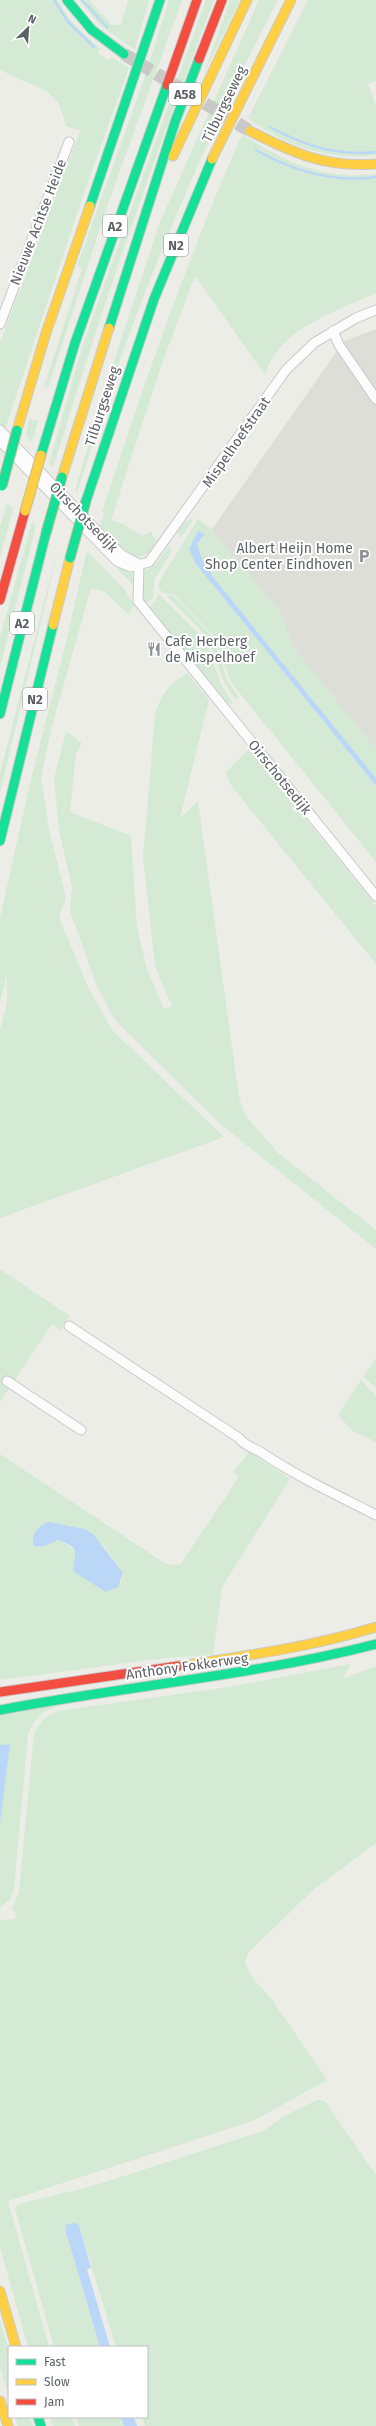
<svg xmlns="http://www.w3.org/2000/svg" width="376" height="2426" font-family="'Fira Sans',sans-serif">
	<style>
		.industrial { fill: #deded9 }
		.green { fill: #d4ead5; fill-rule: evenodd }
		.water { fill: #bbd7f8 }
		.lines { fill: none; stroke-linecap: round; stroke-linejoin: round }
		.stream { stroke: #bbd7f8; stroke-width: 2.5 }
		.secondary-tunnel { stroke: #c9cac8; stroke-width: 13; stroke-dasharray: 13 6; stroke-linecap: butt }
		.street-casing { stroke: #c9cac8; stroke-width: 11 }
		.fast-casing { stroke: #cacac9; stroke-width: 11 }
		.slow-casing { stroke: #cacac9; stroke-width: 11 }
		.jam-casing { stroke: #cacac9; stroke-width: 11 }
		.street { stroke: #fcfcfc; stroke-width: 9 }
		.fast { stroke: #16e098; stroke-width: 9 }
		.slow { stroke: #ffcf43; stroke-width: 9 }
		.jam { stroke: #f24e42; stroke-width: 9 }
		.fast-bridge-casing { stroke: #c5bc94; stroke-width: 11; stroke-linecap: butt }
		.slow-bridge-casing { stroke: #c5bc94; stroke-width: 11; stroke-linecap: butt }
		.fast-bridge { stroke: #16e098; stroke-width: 9 }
		.slow-bridge { stroke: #ffcf43; stroke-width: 9 }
		.labels { text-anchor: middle; stroke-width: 4; stroke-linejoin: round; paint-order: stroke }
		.shield { fill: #fff; stroke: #8e9094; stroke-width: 1 }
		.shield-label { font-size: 13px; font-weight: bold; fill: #5d6066 }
		.street-label { font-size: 14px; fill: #5d6066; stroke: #fff }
		.poi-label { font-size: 14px; fill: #5d6066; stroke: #fff; text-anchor: end }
	</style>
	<rect width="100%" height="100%" fill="#edede8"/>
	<polygon class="industrial" points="376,329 376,755 203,542 344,341"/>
	<g class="green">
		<polygon points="0,0 57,0 71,21 100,49 98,53 108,60 111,57 129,68 85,190 5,429 0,426 0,343 80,131 66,126 59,104 46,91 0,70"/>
		<polygon points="79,0 89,0 112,25 121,25 128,0 149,0 135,50 100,25"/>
		<polygon points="169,0 182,0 109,201 48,388 44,387 82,268 77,266 141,88"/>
		<path d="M206,0H214C155,154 101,310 53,468L49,463L82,347Z"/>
		<polygon points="230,0 240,0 203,76"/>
		<path d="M259,0H278C217,116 164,237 120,360C105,404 91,449 77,493L75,490L115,358L160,222Z"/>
		<path d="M308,0H376V81L368,84L376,106V155C330,161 285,146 248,118Z"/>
		<path d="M242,135C287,162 321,180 376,174V293C337,311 278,329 265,375L195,276L160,369L111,520L123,524L142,536L152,531V535L160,542C137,569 125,554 104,534L106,531L102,527L99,529L104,513L102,512C144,384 187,258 242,135Z"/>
		<polygon points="29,419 38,421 33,439 29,442 26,434"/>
		<polygon points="0,447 120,567 132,573 134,586"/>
		<polygon points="7,503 13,509 0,557 0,527"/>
		<polygon points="191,519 193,520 180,539 178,531 186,521"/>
		<polygon points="198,519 209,527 281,612 293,647 376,749 376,778 214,578 203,561 197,544 204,534 198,531 190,548 196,564 376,786 376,862 238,691 231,682 213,635 173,594 165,594 158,588 160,580"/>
		<polygon points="32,522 36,526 0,668 0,637"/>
		<polygon points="168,547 172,551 154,580 153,597 146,604 141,598 142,573 156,564"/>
		<polygon points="58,548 55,563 0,793 0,773"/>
		<polygon points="88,552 124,589 134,605 128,614 105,592 91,588 52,726 41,777 49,829 66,897 59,917 88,987 112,1030 224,1137 0,1218 0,1030 7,1003 7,975 0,1003 0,918 32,775 67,638 86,554"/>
		<polygon points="158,593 205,640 221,684 233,703 228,705 149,607 156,601"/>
		<polygon points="172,595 212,636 228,681 239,698 236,700 224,682 208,638 167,596"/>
		<path d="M187,673L209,700L180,818L198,801L239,1097L245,1115L277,1152L376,1230V1249L220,1124L114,1019L96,984L70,911L72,887L59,831L54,779L66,731L82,743L76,754L70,812L131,836L137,928L147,969L164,1009L172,1006L155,966L143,857L155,715C162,693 167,686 187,673Z"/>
		<polygon points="249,749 376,906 376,964 232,787 225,773"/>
		<polygon points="0,1269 70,1316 60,1330 52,1324 0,1402"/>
		<polygon points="376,1358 376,1388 363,1377"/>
		<polygon points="361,1380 376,1396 376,1442 353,1431 338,1415"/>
		<path d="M249,1452L290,1479L222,1587L213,1655L165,1658L0,1680V1454L166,1564L180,1565L239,1477L233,1472ZM85,1529C101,1540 112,1557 123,1573L121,1582L73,1567C81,1553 71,1545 58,1540L42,1547L34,1546L32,1543Z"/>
		<polygon points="351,1664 342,1679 376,1666 376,1843 314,1889 248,1953 245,1963 252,1977 273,2001 327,2080 255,2120 8,2201 49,2347 28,2347 0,2247 0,1920 15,1919 16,1914 12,1908 19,1892 34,1732 44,1718 58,1711 228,1687"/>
		<path d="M56,1704V1707C42,1711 34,1720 28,1734L14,1888L11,1898L0,1908V1716Z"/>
		<polygon points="317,2100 323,2100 326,2103 376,2175 376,2426 145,2426 142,2417 147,2417 147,2347 116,2347 79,2225 65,2229 100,2347 54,2347 15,2208 19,2204 96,2185 263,2131 284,2116"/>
		<polygon points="0,2321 9,2351 9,2397 0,2368"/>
		<polygon points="15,2417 30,2417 33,2426 18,2426"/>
		<polygon points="50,2417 72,2417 75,2426 53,2426"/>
		<polygon points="76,2417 121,2417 124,2426 79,2426"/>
	</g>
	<g class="water">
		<polygon points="198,531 205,534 197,544 203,561 214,578 376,778 376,786 196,564 189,549"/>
		<path d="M49,1522L85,1529L93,1534L123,1573L118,1587L106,1592L77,1574L73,1570C75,1552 81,1548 58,1540L42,1547L34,1546C29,1536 39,1524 49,1522Z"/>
		<polygon points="10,1744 0,1823 0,1745"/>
		<polygon points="75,2223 79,2225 91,2268 87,2269 110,2347 100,2347 65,2229 67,2224"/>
		<polygon points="121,2417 134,2417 137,2426 124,2426"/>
	</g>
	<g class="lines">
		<g class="stream">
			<polyline points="54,0 69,23 94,47"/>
			<polyline points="82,0 107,27"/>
			<path d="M270,127C305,146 337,156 376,152"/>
			<path d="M256,150C293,171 333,183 376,177"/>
		</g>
		<polyline class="secondary-tunnel" points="124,54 250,131"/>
		<defs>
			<g id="street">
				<polyline points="0,324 69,142"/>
				<polyline points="333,331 339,345 376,399"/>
				<polyline points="0,430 105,539 122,555 139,564"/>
				<polyline points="0,441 117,561 131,567 149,562 286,370 314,343 356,318 376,310"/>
				<polyline points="139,564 138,601 376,896"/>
				<path d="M69,1326L239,1438C246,1447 253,1447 262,1453C298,1477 337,1495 376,1515"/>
				<polyline points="7,1381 81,1430"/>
			</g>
			<g id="fast">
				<polyline points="67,0 92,30 124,54"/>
				<polyline points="90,206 160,0"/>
				<polyline points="109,328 175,122 199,59"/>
				<polyline points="41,455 75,343 167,85"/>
				<polyline points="86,501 154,299 212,159"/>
				<polyline points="0,714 46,533"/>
				<polyline points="0,841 53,625"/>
				<path d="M0,1710C125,1686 252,1676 376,1644"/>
				<polyline points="38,2417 41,2426"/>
			</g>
			<g id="slow">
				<path d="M250,131C293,153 326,168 376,164"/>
				<polyline points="173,156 247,0"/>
				<polyline points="212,159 291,0"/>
				<polyline points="17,430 46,333 90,206"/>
				<polyline points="62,477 109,328"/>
				<polyline points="53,625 70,558"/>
				<path d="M178,1666C245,1656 311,1647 376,1627"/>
				<polyline points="0,2291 16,2347"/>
				<polyline points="0,2401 8,2426"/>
			</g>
			<g id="jam">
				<polyline points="199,59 222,0"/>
				<polyline points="167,85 197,0"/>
				<polyline points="0,600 25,511"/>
				<polyline points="0,1692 178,1666"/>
			</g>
		</defs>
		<use href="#street" class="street-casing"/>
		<use href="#fast" class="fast-casing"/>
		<use href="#slow" class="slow-casing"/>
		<use href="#jam" class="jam-casing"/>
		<use href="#street" class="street"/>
		<use href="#fast" class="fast"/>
		<use href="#slow" class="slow"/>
		<use href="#jam" class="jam"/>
		<defs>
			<g id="fast-bridge">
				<polyline points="2,486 17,430"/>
				<polyline points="46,533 62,477"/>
				<polyline points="70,558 86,501"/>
			</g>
			<polyline id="slow-bridge" points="25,511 41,455"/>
		</defs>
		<use href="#fast-bridge" class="fast-bridge-casing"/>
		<use href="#slow-bridge" class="slow-bridge-casing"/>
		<use href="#fast-bridge" class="fast-bridge"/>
		<use href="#slow-bridge" class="slow-bridge"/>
	</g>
	<defs>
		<symbol id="parking-bare" viewBox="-9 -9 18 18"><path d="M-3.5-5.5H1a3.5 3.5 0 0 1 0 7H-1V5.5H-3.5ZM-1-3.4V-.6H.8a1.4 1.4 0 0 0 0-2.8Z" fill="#8f9194" stroke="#fff" stroke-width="2.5" paint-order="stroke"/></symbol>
		<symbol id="restaurant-bare" viewBox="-9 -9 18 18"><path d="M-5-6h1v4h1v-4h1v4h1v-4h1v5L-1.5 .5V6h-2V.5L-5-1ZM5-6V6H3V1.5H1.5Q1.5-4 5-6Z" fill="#8f9194" stroke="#fff" stroke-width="2.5" paint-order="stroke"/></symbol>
	</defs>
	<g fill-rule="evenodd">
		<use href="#parking-bare" x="354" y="546" width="20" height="20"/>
		<use href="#restaurant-bare" x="144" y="639" width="20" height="20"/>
	</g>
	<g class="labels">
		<g class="shield">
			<rect x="169" y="83" width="32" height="22" rx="3"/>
			<rect x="103" y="215" width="24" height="22" rx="3"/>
			<rect x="164" y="234" width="24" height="22" rx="3"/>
			<rect x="10" y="612" width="24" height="22" rx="3"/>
			<rect x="23" y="688" width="24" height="22" rx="3"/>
		</g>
		<g class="shield-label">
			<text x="185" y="99">A58</text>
			<text x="115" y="231">A2</text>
			<text x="176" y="250">N2</text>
			<text x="22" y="628">A2</text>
			<text x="35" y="704">N2</text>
		</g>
		<g class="street-label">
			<text transform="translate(224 104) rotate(-64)" y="5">Tilburgseweg</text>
			<text transform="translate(38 222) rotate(-69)" y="5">Nieuwe Achtse Heide</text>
			<text transform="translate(102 406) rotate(-72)" y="5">Tilburgseweg</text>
			<text transform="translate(236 442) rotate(-55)" y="5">Mispelhoefstraat</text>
			<text transform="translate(84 517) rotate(46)" y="5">Oirschotsedijk</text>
			<text transform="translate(280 777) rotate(51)" y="5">Oirschotsedijk</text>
			<text transform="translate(187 1666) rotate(-8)" y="5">Anthony Fokkerweg</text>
		</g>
		<g class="poi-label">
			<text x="353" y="553">Albert Heijn Home<tspan x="353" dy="16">Shop Center Eindhoven</tspan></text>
			<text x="165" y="646" text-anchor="start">Cafe Herberg<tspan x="165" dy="16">de Mispelhoef</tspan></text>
		</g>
	</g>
	<rect x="8" y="2346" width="140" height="72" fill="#ffffff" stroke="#bebfc2"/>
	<rect x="16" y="2359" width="20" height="6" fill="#16e098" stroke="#bebfc2"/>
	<text x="44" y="2366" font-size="12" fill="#5d6066">Fast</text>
	<rect x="16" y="2379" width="20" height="6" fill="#ffcf43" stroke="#bebfc2"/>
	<text x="44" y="2386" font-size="12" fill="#5d6066">Slow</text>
	<rect x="16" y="2399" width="20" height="6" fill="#f24e42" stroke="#bebfc2"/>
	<text x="44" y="2406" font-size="12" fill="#5d6066">Jam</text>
	<g transform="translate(28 28) rotate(25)" stroke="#ffffff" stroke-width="3" paint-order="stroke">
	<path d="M0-3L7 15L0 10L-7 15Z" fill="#5d6066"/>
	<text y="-6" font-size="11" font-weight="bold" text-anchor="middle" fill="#5d6066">N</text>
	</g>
</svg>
